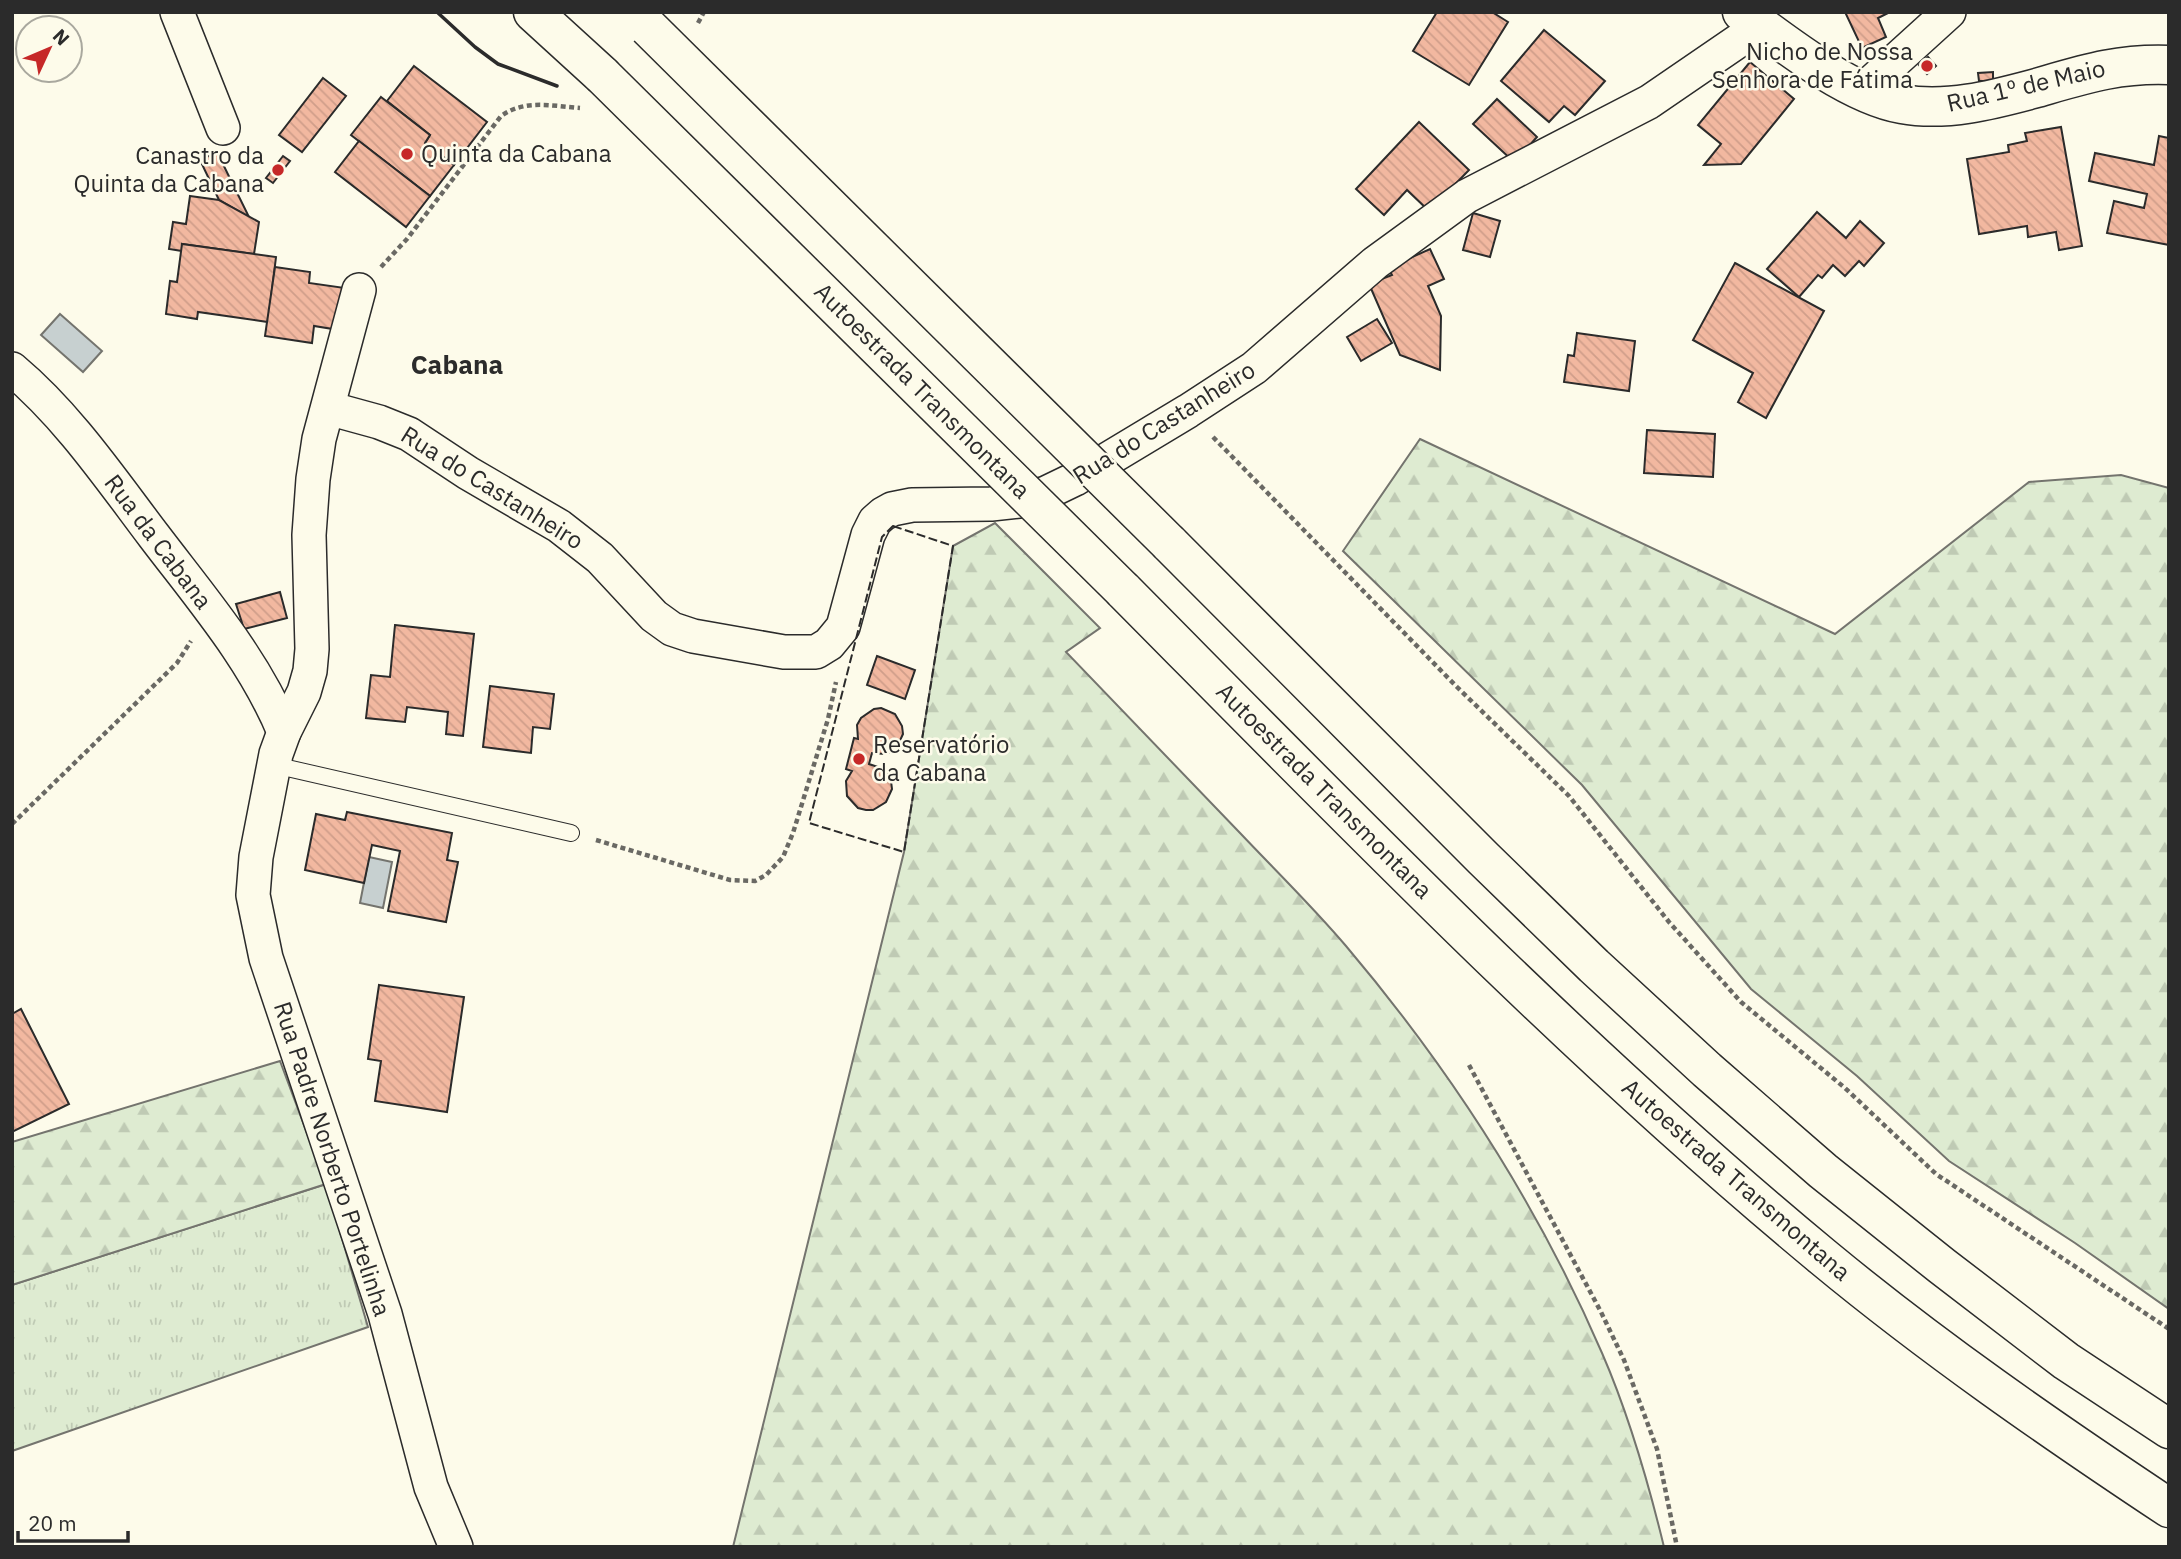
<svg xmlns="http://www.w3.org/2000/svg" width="2181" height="1559" font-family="'IBM Plex Sans',sans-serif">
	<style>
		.grass { fill: url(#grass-tufts); stroke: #74746e; stroke-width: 2 }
		.forest { fill: url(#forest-firs); stroke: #74746e; stroke-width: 2 }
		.water { fill: #c7d0d0; stroke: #74746e; stroke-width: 2 }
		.building { fill: url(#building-back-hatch); stroke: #2b2b2b; stroke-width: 2 }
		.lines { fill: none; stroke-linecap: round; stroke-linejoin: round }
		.lane-casing { stroke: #2b2b2b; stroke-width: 18 }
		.street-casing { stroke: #2b2b2b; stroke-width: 36 }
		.secondary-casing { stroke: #2b2b2b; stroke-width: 41 }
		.highway-casing { stroke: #2b2b2b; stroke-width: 41 }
		.path { stroke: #6a6964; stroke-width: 4.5; stroke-dasharray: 5 3.5; stroke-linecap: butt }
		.lane { stroke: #fdfbea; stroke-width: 16 }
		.street { stroke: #fdfbea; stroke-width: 33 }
		.secondary { stroke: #fdfbea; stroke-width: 38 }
		.highway { stroke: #fdfbea; stroke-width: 38 }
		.highway-bridge-casing { stroke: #2b2b2b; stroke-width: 41; stroke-linecap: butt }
		.highway-bridge { stroke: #fdfbea; stroke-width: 38 }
		.fence { stroke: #2b2b2b; stroke-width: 2; stroke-dasharray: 9 3.5; stroke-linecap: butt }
		.wall { stroke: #2b2b2b; stroke-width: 3.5 }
		.poi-dot { fill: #c62828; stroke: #fdfbea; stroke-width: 2.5 }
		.labels { text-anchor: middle; stroke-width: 5; stroke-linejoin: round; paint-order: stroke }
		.poi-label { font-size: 24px; fill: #2b2b2b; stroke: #fdfbea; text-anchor: end }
		.street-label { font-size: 24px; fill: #2b2b2b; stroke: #fdfbea }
		.neighbourhood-label { font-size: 26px; font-weight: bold; fill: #2b2b2b; stroke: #fdfbea }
	</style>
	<defs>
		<pattern id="grass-tufts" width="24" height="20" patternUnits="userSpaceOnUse" patternTransform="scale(1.75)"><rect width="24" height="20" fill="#deebd1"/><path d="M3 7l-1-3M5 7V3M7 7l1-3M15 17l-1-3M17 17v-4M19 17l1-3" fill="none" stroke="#bfcab4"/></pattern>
		<pattern id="forest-firs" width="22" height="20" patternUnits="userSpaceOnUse" patternTransform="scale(1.75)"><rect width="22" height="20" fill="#deebd1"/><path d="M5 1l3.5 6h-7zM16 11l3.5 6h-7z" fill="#bfcab4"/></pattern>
		<pattern id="building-back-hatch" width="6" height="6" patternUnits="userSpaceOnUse" patternTransform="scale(1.75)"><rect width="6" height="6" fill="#f2b8a0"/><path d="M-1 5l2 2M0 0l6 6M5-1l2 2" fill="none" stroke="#d09e8a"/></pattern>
	</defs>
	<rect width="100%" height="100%" fill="#fdfbea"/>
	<polygon class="grass" points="326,1184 368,1327 12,1451 12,1285"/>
	<g class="forest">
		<polygon points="1420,439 1835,634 2029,482 2121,475 2169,488 2169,1309 2075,1243 1949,1161 1857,1076 1751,989 1582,785 1343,551"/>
		<path d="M995,523L1100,628L1066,652C1124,712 1182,773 1241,834C1276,871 1313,907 1346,946C1450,1069 1538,1205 1602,1353C1629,1415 1648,1481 1664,1547H733L904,852L953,546Z"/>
		<polygon points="280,1061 326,1184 12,1285 12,1142"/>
	</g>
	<g class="water">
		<polygon points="60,314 102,351 83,372 41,335"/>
		<polygon points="369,857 392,862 383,908 360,903"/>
	</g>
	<g class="building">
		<polygon points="1437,12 1492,12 1508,22 1469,85 1413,51"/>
		<polygon points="1845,12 1890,12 1878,18 1886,37 1862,48"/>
		<polygon points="1544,30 1605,81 1575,115 1564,106 1549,122 1501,81"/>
		<polygon points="1928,57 1936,66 1927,74 1919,65"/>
		<polygon points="1750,62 1794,99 1741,164 1704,165 1721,144 1698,125"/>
		<polygon points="414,66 487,122 454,165 425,143 430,135 387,101"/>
		<polygon points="1993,72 1993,81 1979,81 1978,73"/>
		<polygon points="323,78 346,96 302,152 279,135"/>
		<polygon points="381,97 430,135 425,143 454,165 430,196 351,135"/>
		<polygon points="1497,99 1537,137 1514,162 1473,124"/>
		<polygon points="1419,122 1469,170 1429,211 1407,190 1384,215 1356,189"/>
		<polygon points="2061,127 2082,246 2059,250 2056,232 2028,237 2027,226 1979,234 1967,159 2009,152 2008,145 2027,141 2025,133"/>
		<polygon points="2159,136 2169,138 2169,245 2107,233 2114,201 2144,208 2147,194 2089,181 2095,153 2154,165"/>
		<polygon points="359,141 430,196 406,227 335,172"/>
		<polygon points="217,152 249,217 219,200 200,160"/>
		<polygon points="283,156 290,161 273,183 266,178"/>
		<polygon points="190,196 219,200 259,222 254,254 182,244 182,251 169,249 173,222 186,224"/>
		<polygon points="1817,212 1846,238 1860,221 1884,243 1864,266 1859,261 1845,276 1833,265 1822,278 1818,275 1799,297 1767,269"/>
		<polygon points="1473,213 1500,221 1490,257 1463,250"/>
		<polygon points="182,244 276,257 268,322 198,312 197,319 166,314 170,281 177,282"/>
		<polygon points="1430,249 1444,279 1428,286 1441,316 1440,370 1400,355 1369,284 1392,275 1388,268"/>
		<polygon points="1735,263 1824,311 1766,418 1738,402 1753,373 1693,340"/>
		<polygon points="275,267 310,272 309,283 345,288 339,330 314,326 312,343 265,336"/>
		<polygon points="1377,319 1392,343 1361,361 1347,337"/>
		<polygon points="1577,333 1635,341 1629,391 1564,382 1568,355 1574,356"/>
		<polygon points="1647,430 1715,434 1713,477 1644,473"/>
		<polygon points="280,592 287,618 244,629 236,604"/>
		<polygon points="395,625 474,634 463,736 446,734 448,712 407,707 405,722 366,718 371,675 390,677"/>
		<polygon points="877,656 915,670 905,699 867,685"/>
		<polygon points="490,686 554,694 550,729 533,727 531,753 483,747"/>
		<polygon points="881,708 895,714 902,726 903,734 897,747 891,752 885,754 872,753 869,764 884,769 891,781 892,789 886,802 873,810 866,810 858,808 847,796 846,781 852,771 846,769 854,738 858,739 857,725 861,718 874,709"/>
		<polygon points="347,812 452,833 447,860 458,862 446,922 388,911 400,851 372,845 364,883 305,870 316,814 345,820"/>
		<polygon points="379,985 464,997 447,1112 375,1101 381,1061 368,1059"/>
		<polygon points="21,1009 69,1104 12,1132 12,1014"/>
	</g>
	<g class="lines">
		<defs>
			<polyline id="lane" points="274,765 571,833"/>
			<g id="street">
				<polyline points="177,12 223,128"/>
				<polyline points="1862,91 1949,12"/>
				<polyline points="359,290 319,439 313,479 309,535 312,649 310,671 304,692 284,732 276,754 256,857 253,895 266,958 385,1314 431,1487 456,1547"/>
				<path d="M12,369C68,416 110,478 154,536C201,598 254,659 284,732"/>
				<polyline points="328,408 379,422 409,434 468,473 559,526 600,558 654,616 672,629 693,636 784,652 816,652 829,644 843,627 868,535 875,521 883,514 892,509 912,505 991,504 1019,501 1046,493 1075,479 1188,411 1254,368 1375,263 1467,196 1649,102 1760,26"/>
			</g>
			<path id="secondary" d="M1742,12C1785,44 1850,95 1902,104C1946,112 1992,100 2033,89C2082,75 2117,63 2169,65"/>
			<g id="highway">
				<polyline points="533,12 602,75"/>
				<polyline points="1169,543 1483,858 1594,966 1707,1070 1823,1171 1942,1266 2066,1361 2169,1429"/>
				<path d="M1123,590C1350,819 1574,1051 1823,1257C1933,1348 2050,1429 2169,1508"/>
			</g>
		</defs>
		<use href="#lane" class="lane-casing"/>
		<use href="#street" class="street-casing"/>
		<use href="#secondary" class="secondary-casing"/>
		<use href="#highway" class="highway-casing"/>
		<g class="path">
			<polyline points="698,23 704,12"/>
			<path d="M381,267L407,239L501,116C525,99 552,106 580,108"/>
			<polyline points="1213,437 1457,687 1569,796 1669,922 1741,1002 1845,1088 1936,1174 2169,1329"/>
			<polyline points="12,824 177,663 191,641"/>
			<polyline points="596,840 730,880 755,881 766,875 783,857 793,833 828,719 836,682"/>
			<polyline points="1469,1065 1601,1312 1624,1360 1657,1449 1677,1547"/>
		</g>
		<use href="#lane" class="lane"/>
		<use href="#street" class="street"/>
		<use href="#secondary" class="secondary"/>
		<use href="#highway" class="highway"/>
		<defs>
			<g id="highway-bridge">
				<polyline points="648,27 1169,543"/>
				<polyline points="602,75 1123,590"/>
			</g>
		</defs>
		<use href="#highway-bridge" class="highway-bridge-casing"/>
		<use href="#highway-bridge" class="highway-bridge"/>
		<polygon class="fence" points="893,526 953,546 904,852 809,823 882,537"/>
		<polyline class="wall" points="437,12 475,47 498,64 557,86"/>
	</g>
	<g class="poi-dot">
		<circle cx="1927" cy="66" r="7"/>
		<circle cx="407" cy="154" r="7"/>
		<circle cx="278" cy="170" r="7"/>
		<circle cx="859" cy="759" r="7"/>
	</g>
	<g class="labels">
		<g class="poi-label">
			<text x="1913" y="60">Nicho de Nossa<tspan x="1913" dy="28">Senhora de Fátima</tspan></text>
			<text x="421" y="162" text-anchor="start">Quinta da Cabana</text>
			<text x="264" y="164">Canastro da<tspan x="264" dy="28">Quinta da Cabana</tspan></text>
			<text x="873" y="753" text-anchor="start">Reservatório<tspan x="873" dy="28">da Cabana</tspan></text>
		</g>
		<g class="street-label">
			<text transform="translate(2026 86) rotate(-13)" y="8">Rua 1º de Maio</text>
			<text transform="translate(922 391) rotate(45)" y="8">Autoestrada Transmontana</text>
			<text transform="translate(1164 423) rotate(-32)" y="8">Rua do Castanheiro</text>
			<text transform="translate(492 488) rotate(32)" y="8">Rua do Castanheiro</text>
			<text transform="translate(158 542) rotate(53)" y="8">Rua da Cabana</text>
			<text transform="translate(1324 791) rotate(45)" y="8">Autoestrada Transmontana</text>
			<text transform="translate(332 1159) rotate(72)" y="8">Rua Padre Norberto Portelinha</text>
			<text transform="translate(1736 1180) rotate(41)" y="8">Autoestrada Transmontana</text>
		</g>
		<g class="neighbourhood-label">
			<text x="457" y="374">Cabana</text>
		</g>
	</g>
	<rect width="2181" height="1559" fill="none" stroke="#2b2b2b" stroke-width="28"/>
	<g transform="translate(49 49) rotate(46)"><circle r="33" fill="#fdfbea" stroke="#a9a89e" stroke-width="2"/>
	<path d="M0-5L12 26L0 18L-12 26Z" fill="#c62828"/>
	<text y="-10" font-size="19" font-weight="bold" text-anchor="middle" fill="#2b2b2b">N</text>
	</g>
	<path d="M18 1531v10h110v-10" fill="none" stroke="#2b2b2b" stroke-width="3.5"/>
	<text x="28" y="1531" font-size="21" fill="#2b2b2b" stroke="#fdfbea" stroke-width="5" paint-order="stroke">20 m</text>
</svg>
